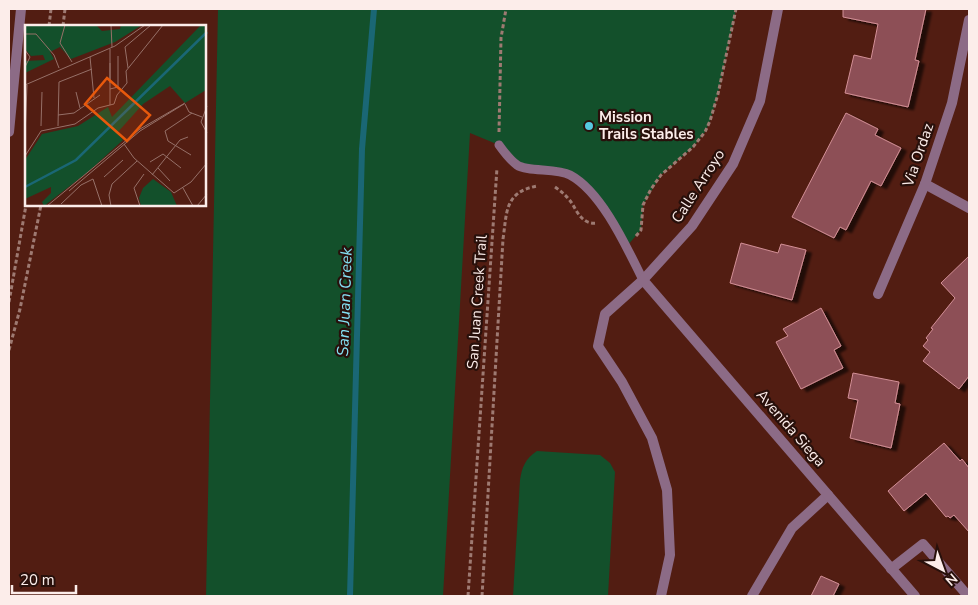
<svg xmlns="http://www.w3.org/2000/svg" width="978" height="605" font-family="'Nunito Sans',sans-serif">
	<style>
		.green { fill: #13502b }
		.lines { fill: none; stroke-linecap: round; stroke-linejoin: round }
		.stream { stroke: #1a6775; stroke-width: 6 }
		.building { fill: #8d5057; stroke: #d38f96; filter: url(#shadow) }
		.path { stroke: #9e7a72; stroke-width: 3; stroke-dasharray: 4 2.5; stroke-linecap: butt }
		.service { stroke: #8c6b86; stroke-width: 9 }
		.minor { stroke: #8c6b86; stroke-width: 10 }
		.tertiary { stroke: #8c6b86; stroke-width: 10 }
		.poi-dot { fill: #56c9e0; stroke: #28100b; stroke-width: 2 }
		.labels { text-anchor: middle; stroke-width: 4.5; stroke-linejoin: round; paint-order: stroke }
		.poi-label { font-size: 15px; font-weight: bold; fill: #fcedea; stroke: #28100b; text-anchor: start }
		.street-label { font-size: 15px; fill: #fcedea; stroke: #28100b }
		.water-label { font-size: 16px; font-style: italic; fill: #85e2f5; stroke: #28100b }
		.inset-river { fill: none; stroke: #1a6775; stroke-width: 2.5 }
		.inset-road { fill: none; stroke: #967068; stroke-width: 1 }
		.view { fill: #e8590c; fill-opacity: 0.15; stroke: #e8590c; stroke-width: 2.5 }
		.inset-edge { fill: none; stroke: #fcedea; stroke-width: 2.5 }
	</style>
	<defs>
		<filter id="shadow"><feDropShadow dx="5.5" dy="3" stdDeviation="1" flood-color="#0009"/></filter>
	</defs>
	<rect width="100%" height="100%" fill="#521d12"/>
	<g class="green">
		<polygon points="218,9 736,9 718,94 710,121 705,132 693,147 661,175 643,205 641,230 627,246 592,192 569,174 518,166 499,145 470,133 443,596 206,596"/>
		<path d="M537,451L600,455L610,463L615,472L608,596H513L520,480C522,467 525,459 537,451Z"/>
	</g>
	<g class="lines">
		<polyline class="stream" points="350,596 362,149 374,9"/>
	</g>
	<g class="building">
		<polygon points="843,9 926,9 915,60 919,61 908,107 845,93 854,55 871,59 878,24 843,17"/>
		<polygon points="846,113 878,129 875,135 901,148 881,186 871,181 846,230 840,227 834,238 792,217"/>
		<polygon points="741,243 778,253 781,244 806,250 792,300 730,283"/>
		<polygon points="969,256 969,376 959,389 923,361 930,352 923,346 928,340 926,338 933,329 931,328 955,298 941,283"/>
		<polygon points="821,308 841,346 834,350 843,368 801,389 776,342 788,336 783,329"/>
		<polygon points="853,373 899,382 895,403 900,404 891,448 850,438 858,400 848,398"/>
		<polygon points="944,443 960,461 962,459 969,468 969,532 954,515 950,518 948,516 946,517 926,493 904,511 888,491"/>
		<polygon points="821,576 839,584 833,596 811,596"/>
	</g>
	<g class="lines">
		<g class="path">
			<polyline points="49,26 51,9"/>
			<polyline points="63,26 65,9"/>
			<polyline points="499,132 501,38 506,9"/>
			<path d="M555,187C562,192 568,197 573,205C578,214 584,225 597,223"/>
			<polyline points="636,236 641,230 643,205 651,189 661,175 693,147 705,132 710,121 718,94 736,9"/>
			<polyline points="9,302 26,205"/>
			<polyline points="9,350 20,309 41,205"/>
			<polyline points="468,596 497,168"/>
			<path d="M482,596L503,239C507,213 504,192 537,186"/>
		</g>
		<path class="service" d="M499,145C504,152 510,160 517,165C527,172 557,168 570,175C602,192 627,248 643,280"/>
		<g class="minor">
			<polyline points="925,184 969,208"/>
			<polyline points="643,280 605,314 598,346 622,382 652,438 667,490 670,555 661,596"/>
			<polyline points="878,294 925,184 952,103 969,20"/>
			<polyline points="891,569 923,544 968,596"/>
			<polyline points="752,596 792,528 828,495"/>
		</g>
		<g class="tertiary">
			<polyline points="778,9 760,101 733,164 692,226 643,280 915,596"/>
			<polyline points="9,132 21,9"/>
		</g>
	</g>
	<circle class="poi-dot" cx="589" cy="126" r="5"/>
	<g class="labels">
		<g class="poi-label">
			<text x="599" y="122">Mission<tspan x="599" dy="17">Trails Stables</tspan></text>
		</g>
		<g class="street-label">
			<text transform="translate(918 155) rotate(-71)" y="5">Via Ordaz</text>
			<text transform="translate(698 186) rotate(-57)" y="5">Calle Arroyo</text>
			<text transform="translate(477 302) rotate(-86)" y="5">San Juan Creek Trail</text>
			<text transform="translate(791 428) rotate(49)" y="5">Avenida Siega</text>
		</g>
		<g class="water-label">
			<text transform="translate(344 302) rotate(-88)" y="6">San Juan Creek</text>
		</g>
	</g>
	<g transform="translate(25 25)">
		<rect width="181" height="181" fill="#521d12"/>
		<path d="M0,0H71L77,6L95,4L96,0H117L90,17L46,34L35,22L25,27L29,34L0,48V36L20,35L18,30L6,31L0,24ZM176,0H181V65L160,78L145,61L118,79L92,108L98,115L63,147L19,181L17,177L26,168V162L0,174V135L17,109L53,101L83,82L87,92ZM128,154L146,167L152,181H116L114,173L118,163Z" fill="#13502b"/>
		<path class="inset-river" d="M0,162L51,135L182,7"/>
		<path class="inset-road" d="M40,0L35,18L47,37M86,0L87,22M0,9H11L29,30L34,43M0,25L5,32L0,42M65,32L69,73M103,43L100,22L126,0M85,58V38M0,60L90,21L120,0M85,64L93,62V31M51,67L55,83M160,79L164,87L177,92M85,80V24M182,81L176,97L182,108M33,90L49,88L75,70M16,101L17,67M33,101L34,57L67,44M0,112L2,60M99,119L109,133L149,168L166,157L182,138M166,130L143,116L140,106L167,88M0,131L16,106L50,99L73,83L89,79L92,70L102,58L101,46L138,0M125,137L138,129L156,143M133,143L145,156M127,150L155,115L163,112M79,152L98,135M158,163L168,181M44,166L115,106L159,79M36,179L56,160L68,154L77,181M22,181L115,104L160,78M86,181L84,170L87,159L112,136M115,181L109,163L119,149M172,181L182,169"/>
		<path class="view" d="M82,53L125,90L102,116L60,79Z"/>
		<rect width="181" height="181" class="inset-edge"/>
	</g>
	<rect width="978" height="605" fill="none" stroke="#fcedea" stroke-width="20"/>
	<g transform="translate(943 570) rotate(139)" stroke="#28100b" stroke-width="4" paint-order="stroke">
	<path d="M0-4L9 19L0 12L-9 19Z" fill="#fcedea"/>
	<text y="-8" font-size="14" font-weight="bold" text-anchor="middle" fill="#fcedea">N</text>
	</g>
	<path d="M12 585v8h64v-8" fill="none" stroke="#fcedea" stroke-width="2.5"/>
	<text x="20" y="585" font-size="15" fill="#fcedea" stroke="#28100b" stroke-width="4" paint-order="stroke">20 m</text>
</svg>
